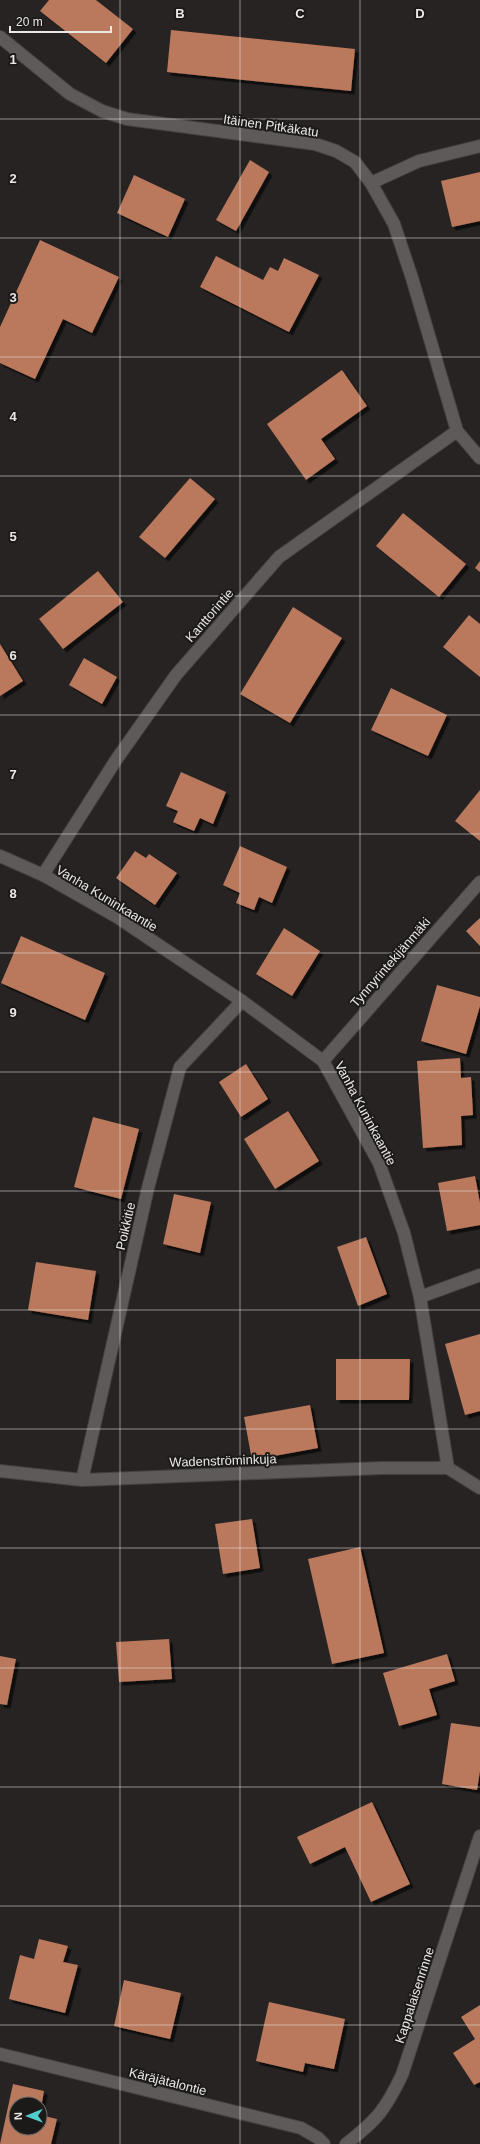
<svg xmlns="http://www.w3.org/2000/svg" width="480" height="2144" font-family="Arial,sans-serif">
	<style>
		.building { fill: #ba785b; filter: url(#shadow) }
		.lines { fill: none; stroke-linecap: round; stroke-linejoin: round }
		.minor-casing { stroke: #444140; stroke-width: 14 }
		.minor { stroke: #5d5a59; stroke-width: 12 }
		.grid { fill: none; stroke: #eae8e7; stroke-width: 1; stroke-opacity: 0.55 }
		.labels { text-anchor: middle; stroke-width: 4; stroke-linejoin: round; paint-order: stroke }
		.street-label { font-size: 13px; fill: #eae8e7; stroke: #1c1a18 }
		.grid-label { font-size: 13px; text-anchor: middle; font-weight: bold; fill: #eae8e7; stroke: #1c1a18; stroke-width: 4; stroke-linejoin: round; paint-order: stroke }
	</style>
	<defs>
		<filter id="shadow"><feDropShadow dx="3.5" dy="3.5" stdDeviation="0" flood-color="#0009"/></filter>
	</defs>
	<rect width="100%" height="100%" fill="#262322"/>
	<g class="building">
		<polygon points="49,0 96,0 133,29 106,63 40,11"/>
		<polygon points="171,30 355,49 351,91 167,72"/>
		<polygon points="250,160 269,172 236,231 216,220"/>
		<polygon points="480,172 480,221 452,227 441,181"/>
		<polygon points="134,175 185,199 168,237 117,213"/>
		<polygon points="40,240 119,277 92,333 63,319 35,379 0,363 0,327"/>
		<polygon points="216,256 263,280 270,267 278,271 284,258 319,275 289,332 200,287"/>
		<polygon points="342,370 367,406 321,439 335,459 306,480 267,424"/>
		<polygon points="190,478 215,499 165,558 139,537"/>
		<polygon points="403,513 466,564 439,597 376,546"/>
		<polygon points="480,561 480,572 475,568"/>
		<polygon points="98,571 123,602 63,649 39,619"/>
		<polygon points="293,607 342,638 290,723 240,694"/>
		<polygon points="469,615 480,624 480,677 443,647"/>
		<polygon points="0,644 23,681 0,696"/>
		<polygon points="84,658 117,677 102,704 69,685"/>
		<polygon points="391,688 447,715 428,756 371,730"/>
		<polygon points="181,772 226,792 213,824 200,818 194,831 173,822 178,811 166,806"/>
		<polygon points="480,790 480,841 455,821"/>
		<polygon points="240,846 287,867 272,903 259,897 254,910 236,903 240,893 223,885"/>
		<polygon points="135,851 146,858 149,854 177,873 155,905 116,878"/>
		<polygon points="480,918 480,946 466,931"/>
		<polygon points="284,928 320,951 292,996 256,974"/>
		<polygon points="21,936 105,973 85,1020 1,983"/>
		<polygon points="437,985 480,997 480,1006 466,1054 421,1041"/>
		<polygon points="460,1058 461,1078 471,1077 473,1115 461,1116 462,1145 423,1148 417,1061"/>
		<polygon points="246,1064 268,1099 241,1117 219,1082"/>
		<polygon points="288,1111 319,1161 275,1189 244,1139"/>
		<polygon points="93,1117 139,1129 121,1199 74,1187"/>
		<polygon points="475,1176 480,1203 480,1225 447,1231 438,1183"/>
		<polygon points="174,1194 211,1202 200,1253 163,1244"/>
		<polygon points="366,1237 387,1294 358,1306 337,1247"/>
		<polygon points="36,1262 96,1271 88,1320 28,1310"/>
		<polygon points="480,1334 480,1411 465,1415 445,1344"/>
		<polygon points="336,1359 410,1359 409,1400 336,1400"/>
		<polygon points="310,1405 318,1448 252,1460 244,1417"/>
		<polygon points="252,1519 260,1568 223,1574 215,1524"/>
		<polygon points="360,1547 384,1653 332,1664 308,1559"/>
		<polygon points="169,1639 172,1679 119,1682 116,1642"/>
		<polygon points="447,1654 455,1681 429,1689 437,1715 399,1726 383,1673"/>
		<polygon points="0,1656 16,1659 7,1705 0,1704"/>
		<polygon points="451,1723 480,1727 480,1771 477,1790 442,1784"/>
		<polygon points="372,1802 410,1884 371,1902 345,1847 310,1864 297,1837"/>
		<polygon points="39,1939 68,1946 63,1962 78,1965 65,2013 9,1999 20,1955 34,1959"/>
		<polygon points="124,1980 181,1993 170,2039 114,2026"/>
		<polygon points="269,2002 345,2019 334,2069 305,2063 303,2072 256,2061"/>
		<polygon points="480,2005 480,2082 474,2085 453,2053 475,2039 461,2017"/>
		<polygon points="13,2084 44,2091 41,2108 40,2104 16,2104 16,2128 40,2128 40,2115 57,2119 51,2144 0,2144"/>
	</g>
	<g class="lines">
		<defs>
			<g id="minor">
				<polyline points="0,37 70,94 102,111 127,119 315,144 336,151 355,162 371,183 394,224 412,278 457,431 480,458"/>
				<polyline points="371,183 419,161 480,146"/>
				<polyline points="0,856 43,875 117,917 242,1001 323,1061 379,1163 404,1233 420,1297 448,1468 480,1488"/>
				<polyline points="43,875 116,760 176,675 279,557 457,431"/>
				<polyline points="323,1061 480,882"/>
				<polyline points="420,1297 480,1275"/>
				<polyline points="0,1471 82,1480 382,1468 448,1468"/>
				<polyline points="82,1480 148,1188 180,1067 242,1001"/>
				<polyline points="0,2054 301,2128 318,2138 324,2144"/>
				<path d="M346,2144C377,2120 385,2110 402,2075L480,1836"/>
			</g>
		</defs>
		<use href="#minor" class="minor-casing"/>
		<use href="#minor" class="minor"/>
	</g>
	<path class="grid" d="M120,0V2144M240,0V2144M360,0V2144M0,119H480M0,238H480M0,357H480M0,476H480M0,596H480M0,715H480M0,834H480M0,953H480M0,1072H480M0,1191H480M0,1310H480M0,1429H480M0,1548H480M0,1668H480M0,1787H480M0,1906H480M0,2025H480"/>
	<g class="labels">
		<g class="street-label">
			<text transform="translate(271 125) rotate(8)" y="5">Itäinen Pitkäkatu</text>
			<text transform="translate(209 615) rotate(-49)" y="5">Kanttorintie</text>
			<text transform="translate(107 898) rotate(31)" y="5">Vanha Kuninkaantie</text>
			<text transform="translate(390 962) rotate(-49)" y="5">Tynnyrintekijänmäki</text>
			<text transform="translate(366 1113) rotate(62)" y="5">Vanha Kuninkaantie</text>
			<text transform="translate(125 1226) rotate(-77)" y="5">Poikkitie</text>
			<text transform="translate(223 1460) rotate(-2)" y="5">Wadenströminkuja</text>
			<text transform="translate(414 1995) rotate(-72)" y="5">Kappalaisenrinne</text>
			<text transform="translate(168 2081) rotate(14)" y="5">Käräjätalontie</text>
		</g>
	</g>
	<g class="grid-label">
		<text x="180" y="18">B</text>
		<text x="300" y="18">C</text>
		<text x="420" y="18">D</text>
		<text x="13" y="64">1</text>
		<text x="13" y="183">2</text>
		<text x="13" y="302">3</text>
		<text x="13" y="421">4</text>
		<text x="13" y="541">5</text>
		<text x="13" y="660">6</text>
		<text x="13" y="779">7</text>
		<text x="13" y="898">8</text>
		<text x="13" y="1017">9</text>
	</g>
	<g transform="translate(28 2116) rotate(269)"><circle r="19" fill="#1c1a18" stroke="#6e6c6b"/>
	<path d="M0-3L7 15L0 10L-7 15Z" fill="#53cdcb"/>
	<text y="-6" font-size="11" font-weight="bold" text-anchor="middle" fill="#eae8e7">N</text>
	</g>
	<path d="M10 26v6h101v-6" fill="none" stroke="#eae8e7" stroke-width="2"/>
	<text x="16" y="26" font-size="12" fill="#eae8e7" stroke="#1c1a18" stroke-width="3" paint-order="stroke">20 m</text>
</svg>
